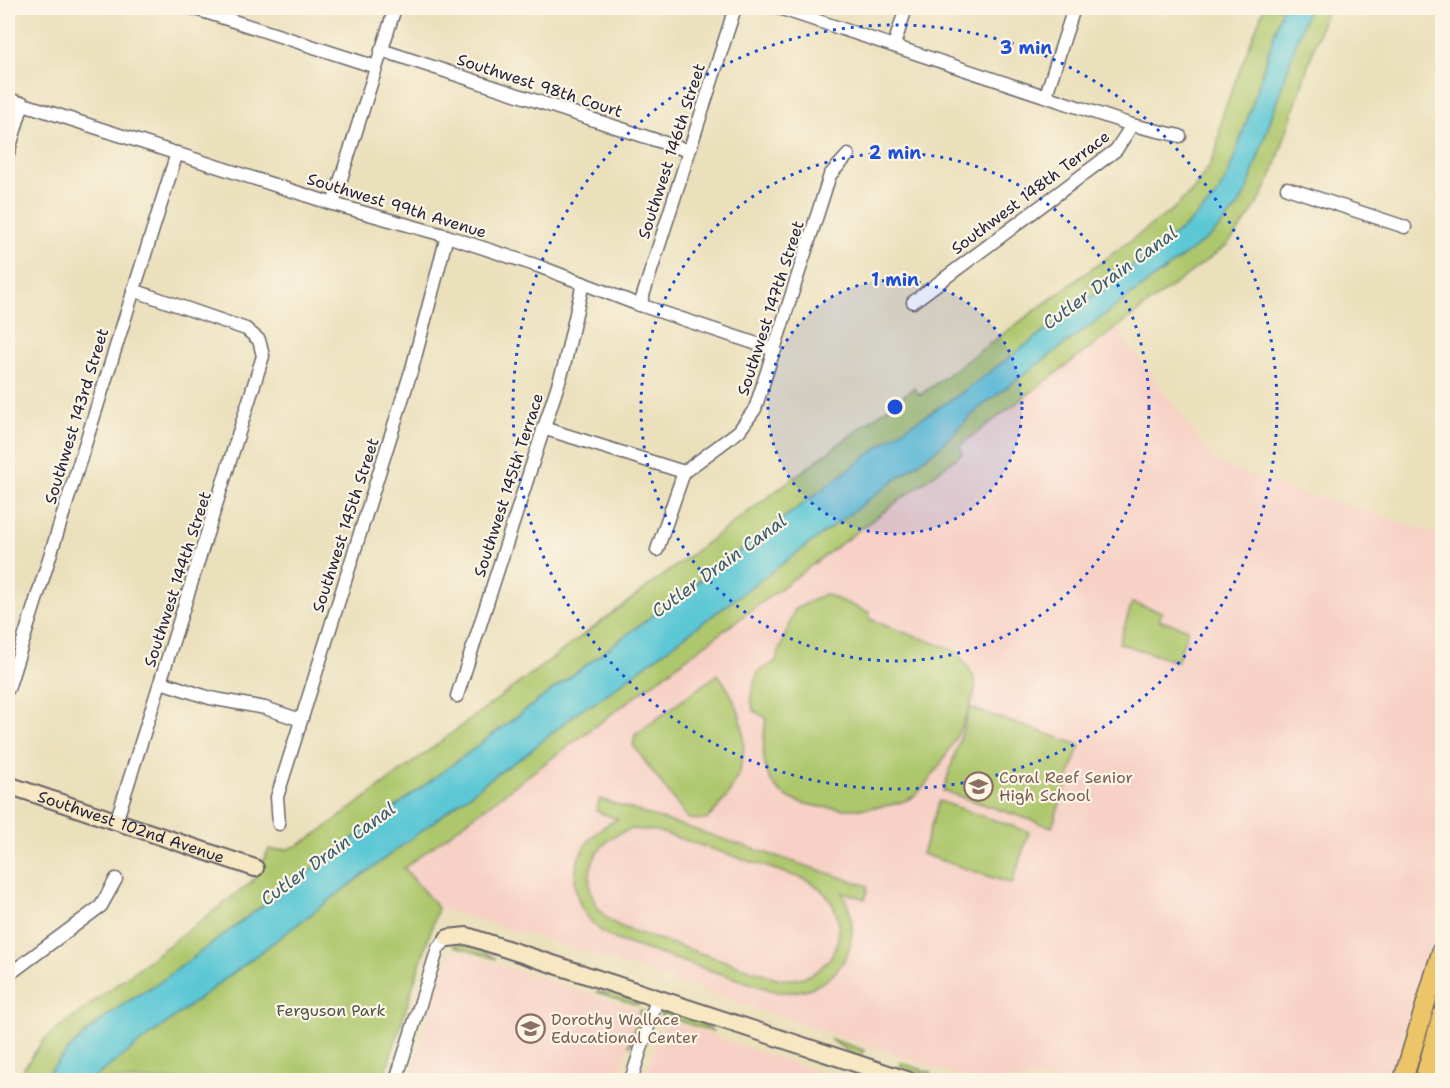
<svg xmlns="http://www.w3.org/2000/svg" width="1450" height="1088" font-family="'Shantell Sans',sans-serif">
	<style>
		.built { fill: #f7d1c6 }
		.green { fill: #aec76d; stroke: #687454; stroke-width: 1.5; fill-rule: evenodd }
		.water { fill: #5dc8d5; stroke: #407588; stroke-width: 1.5 }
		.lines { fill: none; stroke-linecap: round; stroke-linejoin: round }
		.street-casing { stroke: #686468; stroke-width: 15 }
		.secondary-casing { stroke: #686468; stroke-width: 20 }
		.primary-casing { stroke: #686468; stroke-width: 21 }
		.street { stroke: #fff; stroke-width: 12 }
		.secondary { stroke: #f7e8c3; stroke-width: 16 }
		.primary { stroke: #ecc569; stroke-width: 18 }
		.ring { fill: none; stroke: #1d4ed8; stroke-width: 3; stroke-dasharray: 3 6 }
		.labels { text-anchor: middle; stroke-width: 4.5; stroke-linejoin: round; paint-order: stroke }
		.street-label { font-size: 16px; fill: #22223b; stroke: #fcf5e5 }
		.education-label { font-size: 16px; fill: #785e54; stroke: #fcf5e5; text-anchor: start }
		.park-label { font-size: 16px; fill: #4c544a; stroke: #fcf5e5 }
		.water-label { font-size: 18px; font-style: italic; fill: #375c71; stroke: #fcf5e5 }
		.centre { fill: #1d4ed8; stroke: #fcf5e5; stroke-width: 3 }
		.ring-label { font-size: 18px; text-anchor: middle; font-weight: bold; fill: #1d4ed8; stroke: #fcf5e5; stroke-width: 4.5; stroke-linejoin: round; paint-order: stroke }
	</style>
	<rect width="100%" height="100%" fill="#fcf5e5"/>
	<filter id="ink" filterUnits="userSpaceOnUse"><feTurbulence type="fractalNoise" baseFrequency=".0167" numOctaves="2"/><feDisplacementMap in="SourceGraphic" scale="12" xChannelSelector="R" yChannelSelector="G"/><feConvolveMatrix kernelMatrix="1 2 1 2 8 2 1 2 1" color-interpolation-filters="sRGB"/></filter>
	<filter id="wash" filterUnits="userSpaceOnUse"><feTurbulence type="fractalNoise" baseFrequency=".008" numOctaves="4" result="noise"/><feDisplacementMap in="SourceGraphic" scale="24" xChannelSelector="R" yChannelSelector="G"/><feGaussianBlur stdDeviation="1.35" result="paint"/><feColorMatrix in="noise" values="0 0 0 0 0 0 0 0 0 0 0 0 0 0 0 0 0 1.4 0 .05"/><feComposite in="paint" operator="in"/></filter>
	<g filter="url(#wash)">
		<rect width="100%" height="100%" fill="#ebe0bc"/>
		<g class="built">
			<polygon points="1118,329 1215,462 1318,499 1320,496 1442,536 1442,915 1391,1080 972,1080 570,947 438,908 404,868 963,453 959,446"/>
			<polygon points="454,950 640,1010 618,1080 409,1080 449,954"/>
			<polygon points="671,1022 676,1023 843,1080 644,1080 660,1030"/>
		</g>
		<g class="green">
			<path d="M1264,8H1282L1281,12L1236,155L1223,187L1215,198L1186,226L1107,286L956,397L902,430L160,982C115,1006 73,1039 43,1080H16L42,1042L51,1034L248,885L255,878L269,849C291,854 307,840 325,828L914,388L920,395L1172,210L1193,190L1210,165L1217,148L1222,116Z"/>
			<path d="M1308,8H1327L1275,167C1264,197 1248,221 1227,245L959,446L963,453L404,868L438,908L383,1080H91L498,773L524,756L584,707L593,704L937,449L979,408L1213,234L1236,209L1246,193Z"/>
			<path d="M825,594L870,613L869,618C888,630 948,644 957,653C964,661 975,674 975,685C976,708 932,787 911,798C883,813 798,815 776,788C759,768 763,742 766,718L753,710L751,694L758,672L775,662L795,609Z"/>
			<polygon points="1132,603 1162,612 1159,620 1188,629 1177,662 1119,643"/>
			<path d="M718,674C755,724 753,777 706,820L688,819L633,745L635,735Z"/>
			<polygon points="970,708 1080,745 1052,827 943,791"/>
			<path d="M600,799L868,886L865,899L842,892C870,944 836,997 777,992L619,941C561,917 560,844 618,819L596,811ZM632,829L656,831L804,879C862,905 843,985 780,979L624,928C574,908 580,841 632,829Z"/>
			<polygon points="939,801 1029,832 1012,884 922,854"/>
			<polygon points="458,942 476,946 496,959 454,946"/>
			<polygon points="596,992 616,993 639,1002 638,1005"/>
			<path d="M640,1010L644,1012C645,1027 638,1035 629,1046Z"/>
			<polygon points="670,1011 698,1020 714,1032 674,1019 665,1020 660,1014"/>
			<polygon points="830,1039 864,1050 860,1057 855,1057"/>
			<polygon points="901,1063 933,1073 906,1073 900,1069"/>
		</g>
		<path class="water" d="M1282,8H1308L1246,193L1236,209L1213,234L979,408L937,449L593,704L584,707L524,756L498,773L91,1080H43C74,1039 114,1007 160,982L902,430L956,397L1186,226L1215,198L1228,175L1257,91Z"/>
	</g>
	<g filter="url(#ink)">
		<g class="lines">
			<defs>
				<g id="street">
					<polyline points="193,8 376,67"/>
					<polyline points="779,8 1132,125 1180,136"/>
					<polyline points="894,45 906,8"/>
					<polyline points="381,50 689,151"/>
					<polyline points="1046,95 1074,8"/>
					<polyline points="8,99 333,204 447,236 538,266 634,303 775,350"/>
					<polyline points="8,153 23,103"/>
					<polyline points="1287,188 1405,227"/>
					<polyline points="333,204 395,8"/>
					<polyline points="913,302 1116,150 1132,125"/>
					<polyline points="640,305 735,8"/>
					<polyline points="543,428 684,472"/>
					<polyline points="657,550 684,472 739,431 755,409 830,175 848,155"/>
					<polyline points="161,682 210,698 265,708 301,720"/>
					<polyline points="8,689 177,153"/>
					<polyline points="457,696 564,366 583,283"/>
					<polyline points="116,822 263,356 259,340 246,329 133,290"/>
					<polyline points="279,824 277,797 413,365 447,236"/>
					<polyline points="8,975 101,906 116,879"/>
					<polyline points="396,1080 438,948 448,938"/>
					<polyline points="631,1080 657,999"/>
				</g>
				<g id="secondary">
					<path id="s1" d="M8,785L255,868"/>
					<polyline points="448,938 467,936 907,1080"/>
				</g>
				<g id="primary">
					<polyline points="1403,1080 1442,949"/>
					<polyline points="1424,1080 1442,1015"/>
				</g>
			</defs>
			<use href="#street" class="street-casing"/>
			<use href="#secondary" class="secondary-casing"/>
			<use href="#primary" class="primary-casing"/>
			<use href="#street" class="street"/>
			<use href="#secondary" class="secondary"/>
			<use href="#primary" class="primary"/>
		</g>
	</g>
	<circle cx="895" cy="407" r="127" fill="#1d4ed8" fill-opacity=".12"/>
	<g class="ring">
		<circle cx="895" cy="407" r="127"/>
		<circle cx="895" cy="407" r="254"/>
		<circle cx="895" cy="407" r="382"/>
	</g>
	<defs>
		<symbol id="school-ring" viewBox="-11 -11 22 22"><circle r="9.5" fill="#fcf5e5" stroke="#8d6e63" stroke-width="1.5"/><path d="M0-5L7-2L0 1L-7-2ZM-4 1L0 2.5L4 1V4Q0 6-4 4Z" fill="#8d6e63"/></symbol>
	</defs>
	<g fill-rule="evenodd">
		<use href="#school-ring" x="962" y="770" width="33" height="33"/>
		<use href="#school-ring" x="514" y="1012" width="33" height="33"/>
	</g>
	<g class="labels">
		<g class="street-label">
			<text transform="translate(540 85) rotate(18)" y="6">Southwest 98th Court</text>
			<text transform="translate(671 151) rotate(-72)" y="6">Southwest 146th Street</text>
			<text transform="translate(1030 192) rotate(-37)" y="6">Southwest 148th Terrace</text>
			<text transform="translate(397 205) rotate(17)" y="6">Southwest 99th Avenue</text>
			<text transform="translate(770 308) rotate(-72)" y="6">Southwest 147th Street</text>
			<text transform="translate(76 416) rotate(-73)" y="6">Southwest 143rd Street</text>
			<text transform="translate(508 485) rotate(-72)" y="6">Southwest 145th Terrace</text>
			<text transform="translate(345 525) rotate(-72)" y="6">Southwest 145th Street</text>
			<text transform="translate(177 579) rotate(-72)" y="6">Southwest 144th Street</text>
			<text dy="6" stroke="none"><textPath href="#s1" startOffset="130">Southwest 102nd Avenue</textPath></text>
		</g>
		<g class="education-label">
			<text x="999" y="783">Coral Reef Senior<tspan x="999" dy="18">High School</tspan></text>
			<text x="551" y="1025">Dorothy Wallace<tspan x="551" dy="18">Educational Center</tspan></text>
		</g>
		<g class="park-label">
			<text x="331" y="1016">Ferguson Park</text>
		</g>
		<g class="water-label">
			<text transform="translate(1110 278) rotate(-36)" y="6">Cutler Drain Canal</text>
			<text transform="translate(719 566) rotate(-36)" y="6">Cutler Drain Canal</text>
			<text transform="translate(328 854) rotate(-36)" y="6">Cutler Drain Canal</text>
		</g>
	</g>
	<circle cx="895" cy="407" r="9" class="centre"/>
	<g class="ring-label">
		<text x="1026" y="54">3 min</text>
		<text x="895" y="159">2 min</text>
		<text x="895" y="286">1 min</text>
	</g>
	<rect width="1450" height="1088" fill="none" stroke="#fcf5e5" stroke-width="30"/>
</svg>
